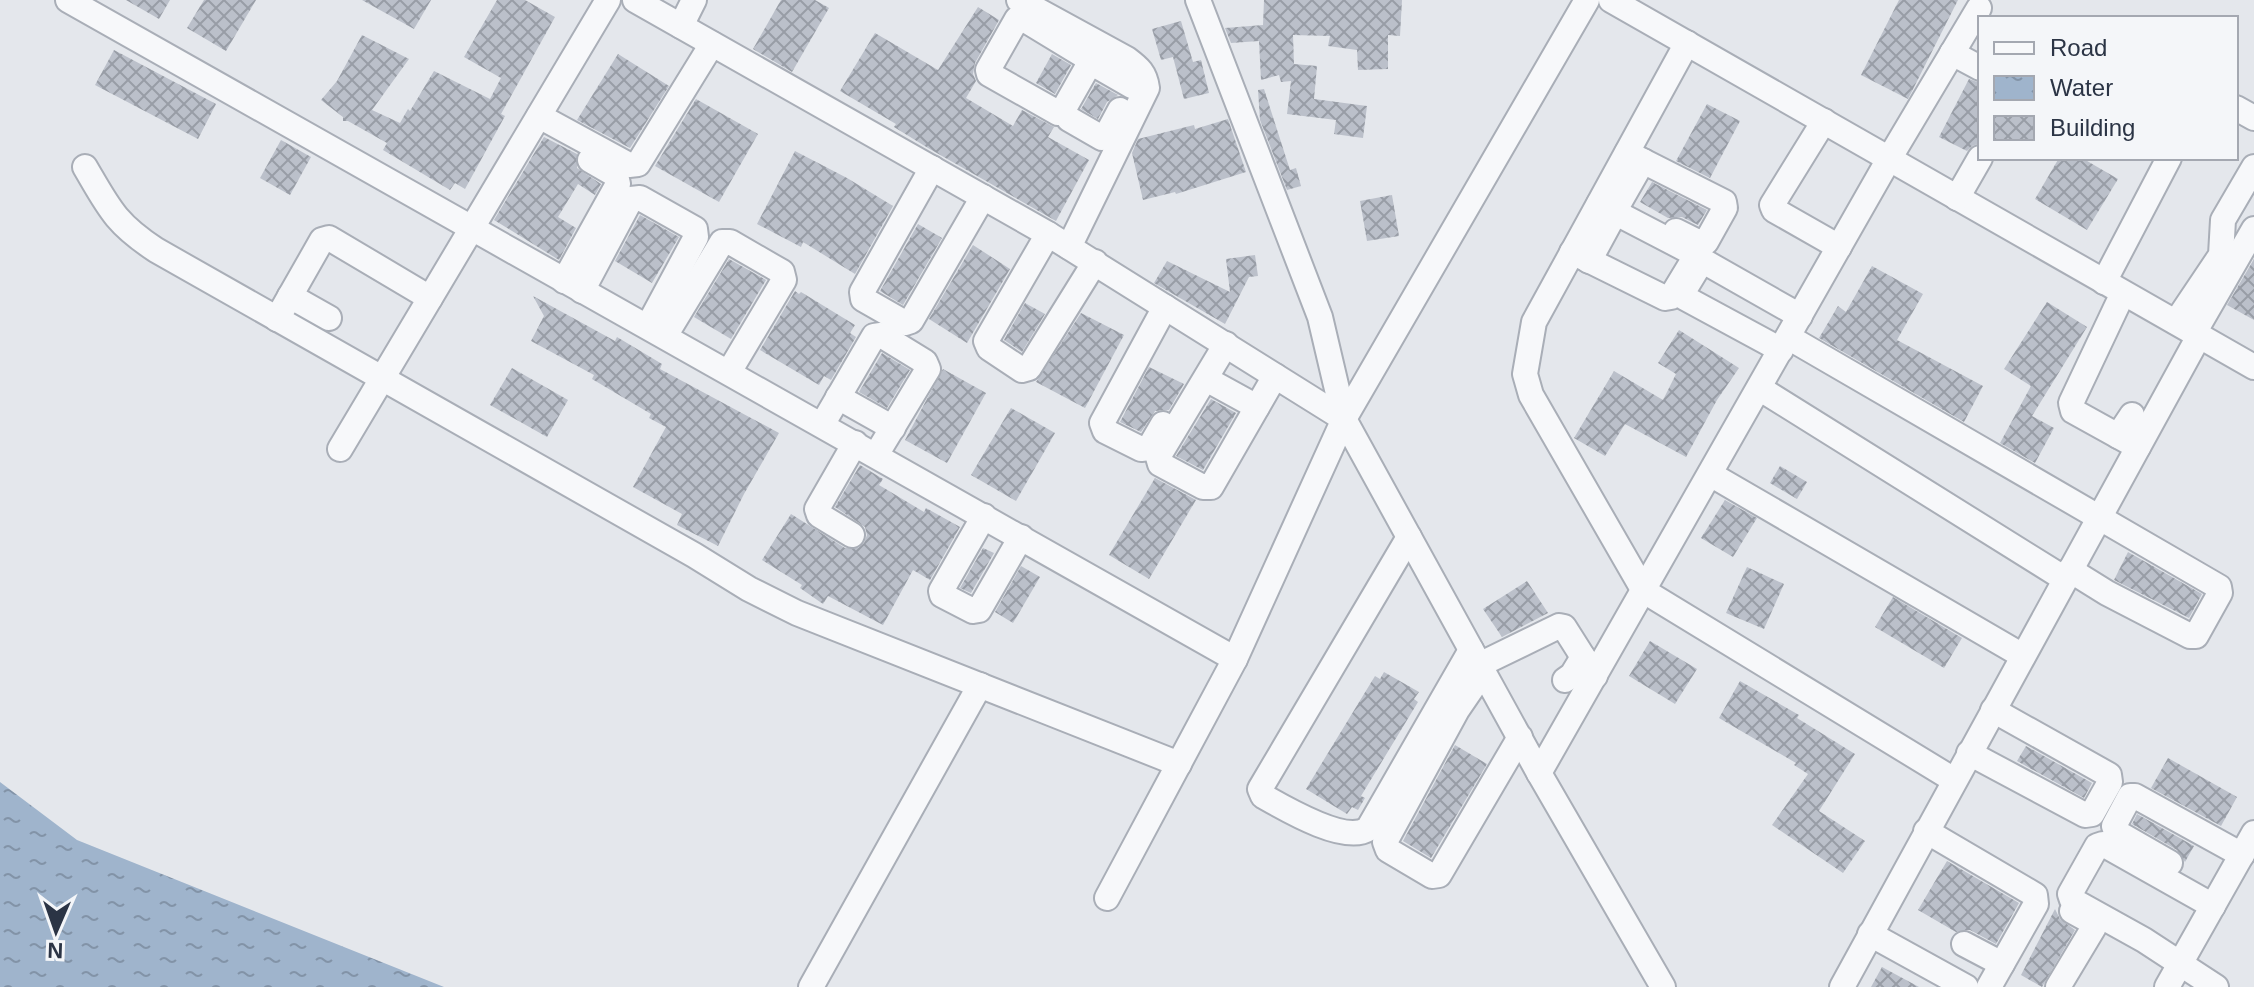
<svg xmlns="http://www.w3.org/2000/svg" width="2254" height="987" font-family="Helvetica,sans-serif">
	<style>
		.water { fill: url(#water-ripples) }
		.building { fill: url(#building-cross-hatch) }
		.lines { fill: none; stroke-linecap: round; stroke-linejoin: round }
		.minor-casing { stroke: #a9aeb7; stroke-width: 28 }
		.minor { stroke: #f7f8fa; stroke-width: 24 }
	</style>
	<defs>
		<pattern id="water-ripples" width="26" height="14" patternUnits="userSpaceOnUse" patternTransform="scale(2)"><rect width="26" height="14" fill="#9fb4cc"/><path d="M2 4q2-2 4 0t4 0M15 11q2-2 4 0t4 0" fill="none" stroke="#8293a7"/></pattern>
		<pattern id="building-cross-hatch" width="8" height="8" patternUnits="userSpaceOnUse" patternTransform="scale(2)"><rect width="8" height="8" fill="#bbc0ca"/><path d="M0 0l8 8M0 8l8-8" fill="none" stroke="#989da6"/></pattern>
	</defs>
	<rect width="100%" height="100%" fill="#e4e7ec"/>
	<polygon class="water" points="0,782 77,840 444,987 0,987"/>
	<g class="building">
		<polygon points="126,0 170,0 159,19"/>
		<polygon points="204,0 256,0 226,51 187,28"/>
		<polygon points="362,0 431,0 414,29"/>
		<polygon points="497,0 525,0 555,17 501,114 505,116 465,189 455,183 450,190 383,150 387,143 348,121 343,121 343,117 321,100 337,81 362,35 409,59 372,110 400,123 408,109 410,111 434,71 490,99 501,78 464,57"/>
		<polygon points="781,0 815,0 829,8 792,72 753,49"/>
		<polygon points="1264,0 1402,0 1400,36 1388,35 1388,69 1358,70 1357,50 1328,46 1330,36 1293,35 1294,64 1317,66 1314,99 1367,106 1363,138 1334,134 1336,120 1287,114 1291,81 1281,82 1279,75 1261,80 1259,41 1231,43 1225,28 1263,25"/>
		<polygon points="1899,0 1958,0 1908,99 1861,75"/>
		<polygon points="978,7 999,20 975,63 973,74 976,81 966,98 1013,126 1022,110 1054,127 1048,137 1089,160 1056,221 928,148 894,127 896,124 840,91 875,33 938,70"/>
		<polygon points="1181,21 1193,62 1201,60 1209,93 1184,99 1173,57 1161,60 1152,29"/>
		<polygon points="114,50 216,104 198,139 95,85"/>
		<polygon points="618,54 669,86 630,148 577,120"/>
		<polygon points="1052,54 1071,65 1055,94 1036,83"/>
		<polygon points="1969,79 1980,83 1980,143 1972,146 1967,151 1939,137"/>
		<polygon points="1096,83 1118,95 1107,102 1098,119 1081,109"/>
		<polygon points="1264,89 1290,170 1296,168 1301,186 1287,190 1260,120 1258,90"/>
		<polygon points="696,99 758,134 719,202 655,166"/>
		<polygon points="1707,104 1740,121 1710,178 1676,161"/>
		<polygon points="1228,119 1246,172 1176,194 1175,192 1143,200 1132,153 1138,139 1194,125 1195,129"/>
		<polygon points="544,137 577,154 577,168 601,184 595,195 578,184 558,217 576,228 559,260 494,220"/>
		<polygon points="281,140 311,157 290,195 260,178"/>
		<polygon points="795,151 847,178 893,206 855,274 803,242 801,247 757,224"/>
		<polygon points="2059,158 2082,158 2118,179 2087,230 2035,199"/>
		<polygon points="1652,182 1707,210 1698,225 1682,217 1668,218 1640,202"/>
		<polygon points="1392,195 1399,236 1367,241 1360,201"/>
		<polygon points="640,215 679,237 652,283 615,261"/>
		<polygon points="918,224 942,238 903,305 880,291"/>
		<polygon points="973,245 1010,269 967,343 929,319"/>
		<polygon points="1255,255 1258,276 1249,277 1225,324 1154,283 1167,261 1230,292 1226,259"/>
		<polygon points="729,259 766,280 731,339 694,317"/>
		<polygon points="2254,259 2254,320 2227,305"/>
		<polygon points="1872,266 1923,294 1897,340 1983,386 1964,422 1819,338 1838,306 1846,312"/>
		<polygon points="795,291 799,294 801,292 855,325 850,333 856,337 831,380 824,376 819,385 760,350"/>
		<polygon points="533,296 615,341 617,337 662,364 660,369 779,433 744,494 718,546 677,525 682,514 633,487 666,427 649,418 651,414 592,379 594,375 531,341 544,316"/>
		<polygon points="2047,302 2087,327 2032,416 2054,428 2035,463 2000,443 2031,386 2004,369"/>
		<polygon points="1025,303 1045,314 1022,352 1004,340"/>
		<polygon points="1081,313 1124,335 1085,408 1036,382"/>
		<polygon points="1679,330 1739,368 1717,400 1686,457 1625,424 1605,456 1574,438 1614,371 1663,400 1676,374 1658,363"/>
		<polygon points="882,353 910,370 887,408 859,392"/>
		<polygon points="1149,367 1184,384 1169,410 1155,411 1141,432 1120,422"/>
		<polygon points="512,368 568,400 547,437 490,405"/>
		<polygon points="943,369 986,393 947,463 905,440"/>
		<polygon points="1211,399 1236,413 1203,470 1176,456"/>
		<polygon points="1011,408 1055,433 1016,501 971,475"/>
		<polygon points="860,465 883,479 879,485 924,512 926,508 960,527 930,580 913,570 883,625 828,596 823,604 800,588 802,585 762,560 791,514 845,548 858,548 864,543 867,535 865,527 835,507"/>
		<polygon points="1780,466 1807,482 1797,499 1770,483"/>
		<polygon points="1155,478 1196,500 1149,579 1109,555"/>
		<polygon points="1725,500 1757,518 1733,557 1701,538"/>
		<polygon points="983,548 994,553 971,593 960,588"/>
		<polygon points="2128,552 2202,594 2189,618 2114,580"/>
		<polygon points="1021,566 1040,577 1013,623 995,612"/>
		<polygon points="1747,567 1784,584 1764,629 1726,613"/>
		<polygon points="1527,581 1548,613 1502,637 1483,609"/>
		<polygon points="1893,597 1962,638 1944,668 1875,627"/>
		<polygon points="1650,641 1697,669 1675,704 1629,676"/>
		<polygon points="1384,672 1419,692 1414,699 1418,702 1361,796 1365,798 1358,810 1352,807 1347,814 1306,789 1375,676 1380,679"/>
		<polygon points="1740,681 1799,715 1797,718 1855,754 1819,811 1865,841 1843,873 1772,825 1808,774 1794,765 1796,763 1719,718"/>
		<polygon points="1455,745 1487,764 1431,858 1403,841"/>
		<polygon points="2026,746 2092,783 2084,798 2017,761"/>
		<polygon points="2168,758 2237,797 2221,826 2151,788"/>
		<polygon points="2137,814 2194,846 2185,862 2177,850 2132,824"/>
		<polygon points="1947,861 2019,903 1996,944 1970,930 1956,932 1918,910"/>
		<polygon points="2055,909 2060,919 2075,930 2042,987 2021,975"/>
		<polygon points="1882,967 1919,987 1871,987"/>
	</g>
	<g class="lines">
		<defs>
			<g id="minor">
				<polyline points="68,0 1235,659"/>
				<polyline points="635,0 1048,234 1344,419"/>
				<path d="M1019,0L1127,59C1139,68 1145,73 1147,88L1069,247"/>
				<polyline points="1198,0 1320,317 1344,419 1539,773 1663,987"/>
				<polyline points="1611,0 2254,367"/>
				<polyline points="681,26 694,0"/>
				<polyline points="1687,43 1534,322 1525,374 1531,395 1644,591 1954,780"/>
				<polyline points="1952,53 1980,68"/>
				<polyline points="1091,60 1022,18 1017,19 988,70 989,74 1058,113 1062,112 1100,45"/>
				<polyline points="1099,67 1132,86"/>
				<polyline points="2236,108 2254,118"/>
				<polyline points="539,116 629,165 638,164 712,44"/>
				<polyline points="1069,119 1102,138 1106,136 1120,110"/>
				<polyline points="1824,121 1772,205 1774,210 1839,247"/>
				<polyline points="1627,153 1724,202 1725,208 1706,242 1700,243 1676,231"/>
				<path d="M85,167C109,208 115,223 156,250L694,555L749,589L797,613L1179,764"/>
				<polyline points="932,168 862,292 863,299 905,323 911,321 983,197"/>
				<polyline points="1957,198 1980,158"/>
				<polyline points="1619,203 1643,161"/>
				<polyline points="1048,234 986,341 989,348 1022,370 1029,368 1095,262"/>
				<polyline points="1572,252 1665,298 1671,297 1694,259 1693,253 1599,204"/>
				<polyline points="1589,261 1615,213"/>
				<polyline points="564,281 618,184 616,175 590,160"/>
				<polyline points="2104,282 2169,158"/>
				<polyline points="582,291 631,199 640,198 695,229 696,237 648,326"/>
				<polyline points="2123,293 2071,403 2073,411 2138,447"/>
				<polyline points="290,296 329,318"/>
				<polyline points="277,319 322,240 329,238 430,298"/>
				<polyline points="2176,322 2221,255 2223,220 2254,167"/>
				<polyline points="2194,333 2254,229"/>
				<polyline points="665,336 722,242 730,242 782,272 784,280 729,372"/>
				<polyline points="1788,337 2219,587 2220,593 2196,636 2190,636 2107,593 2070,570"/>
				<polyline points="1226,344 1158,457 1160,464 1203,487 1211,487 1275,376"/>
				<polyline points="1781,350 1685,298 1683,292 1700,264 1705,262 1800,316"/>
				<polyline points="1206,379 1257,407"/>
				<polyline points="1759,388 2065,579"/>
				<polyline points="838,397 893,428"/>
				<polyline points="1163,424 1149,448 1141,449 1105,431 1102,423 1165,307"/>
				<polyline points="822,425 874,336 881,335 925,362 928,369 876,455"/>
				<polyline points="2118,436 2132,415"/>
				<polyline points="340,449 608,0"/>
				<polyline points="1710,474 2023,656"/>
				<polyline points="984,516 941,591 942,595 973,611 979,610 1021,537"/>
				<polyline points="852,535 819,515 817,509 855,443"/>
				<path d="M1409,537L1260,789L1263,796C1286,809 1345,844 1368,829L1471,650"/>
				<polyline points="1479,665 1559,626 1564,627 1595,676"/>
				<polyline points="1483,672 1457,710 1385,842 1388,850 1432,876 1439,875 1520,737"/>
				<polyline points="1565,680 1572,675 1583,657"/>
				<polyline points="1969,753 2085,815 2092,814 2110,782 2109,775 1993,710"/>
				<polyline points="1539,773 1889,159 1979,8"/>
				<polyline points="1926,831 2035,895 2036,904 1989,987"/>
				<polyline points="2170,863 2116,832 2114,826 2130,796 2135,796 2242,855"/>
				<polyline points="1107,898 1235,659 1344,419 1587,0"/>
				<polyline points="2213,906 2103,844 2097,846 2070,894 2072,900 2144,940 2216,987"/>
				<polyline points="1870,934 1966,987"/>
				<polyline points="1964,944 2002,964"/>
				<polyline points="811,987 980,685"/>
				<polyline points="1842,987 2199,336"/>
				<polyline points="2058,987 2094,927 2092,922 2072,911"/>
				<polyline points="2167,987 2254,833"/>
			</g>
		</defs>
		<use href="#minor" class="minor-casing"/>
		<use href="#minor" class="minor"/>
	</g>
	<rect x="1978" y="16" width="260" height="144" fill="#f4f6f9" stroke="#a4a8b1" stroke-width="2"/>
	<rect x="1994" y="42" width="40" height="12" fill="#f7f8fa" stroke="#a4a8b1" stroke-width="2"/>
	<text x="2050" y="56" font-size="24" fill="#2b3445">Road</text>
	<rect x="1994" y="76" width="40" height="24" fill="url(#water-ripples)" stroke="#a4a8b1" stroke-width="2"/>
	<text x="2050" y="96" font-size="24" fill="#2b3445">Water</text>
	<rect x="1994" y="116" width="40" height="24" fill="url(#building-cross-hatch)" stroke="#a4a8b1" stroke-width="2"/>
	<text x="2050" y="136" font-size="24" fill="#2b3445">Building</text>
	<g transform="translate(56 931) rotate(182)" stroke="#f4f6f9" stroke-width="6" paint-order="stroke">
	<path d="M0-6L14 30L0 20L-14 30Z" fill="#2b3445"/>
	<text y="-12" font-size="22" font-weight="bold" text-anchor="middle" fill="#2b3445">N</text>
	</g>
</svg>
